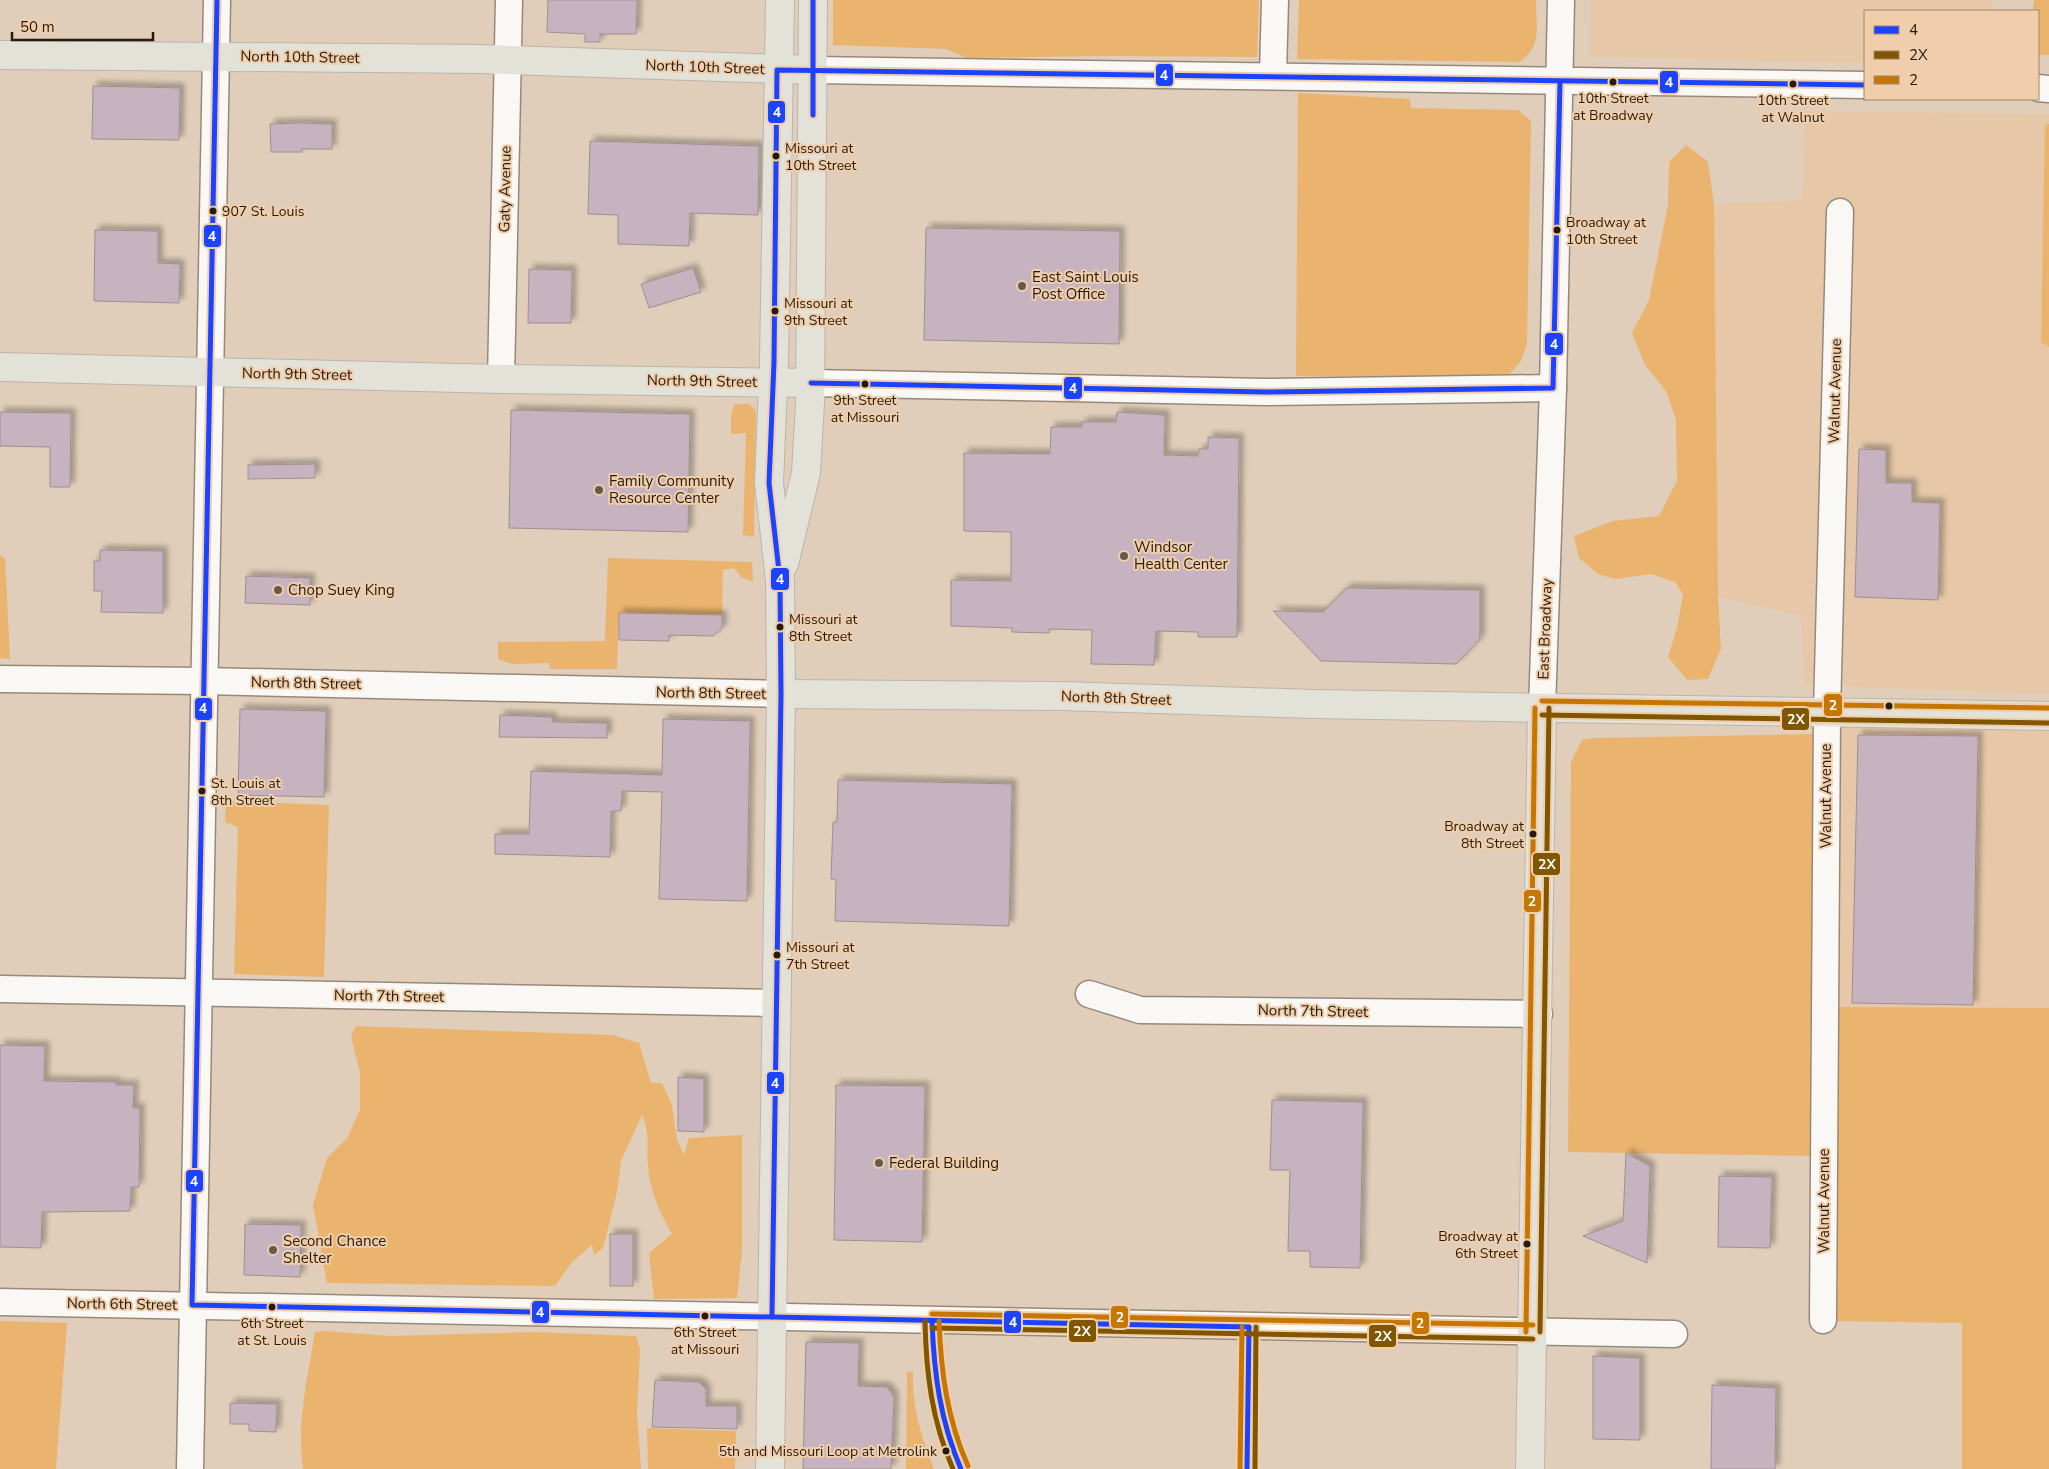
<svg xmlns="http://www.w3.org/2000/svg" width="2049" height="1469" font-family="'Nunito Sans',sans-serif">
	<style>
		.built { fill: #e6c8a9 }
		.green { fill: #eab36e }
		.building { fill: #c7b2c0; stroke: #9d908f; filter: url(#shadow) }
		.lines { fill: none; stroke-linecap: round; stroke-linejoin: round }
		.minor-casing { stroke: #97897a; stroke-width: 29 }
		.major-casing { stroke: #bdb3a9; stroke-width: 30 }
		.minor { stroke: #faf8f5; stroke-width: 26 }
		.major { stroke: #e2e2d8; stroke-width: 28 }
		.bus-1-casing { stroke: #f0ceab; stroke-width: 9 }
		.bus-2-casing { stroke: #f0ceab; stroke-width: 9 }
		.bus-3-casing { stroke: #f0ceab; stroke-width: 9 }
		.bus-1 { stroke: #1c43ff; stroke-width: 5 }
		.bus-2 { stroke: #815601; stroke-width: 5 }
		.bus-3 { stroke: #c67703; stroke-width: 5 }
		.bus-dot { fill: #271b0d; stroke: #f0ceab; stroke-width: 2 }
		.poi-dot { fill: #685a4a; stroke: #f0ceab; stroke-width: 2 }
		.labels { text-anchor: middle; stroke-width: 4; stroke-linejoin: round; paint-order: stroke }
		.bus-label { font-size: 14px; fill: #271b0d; stroke: #f0ceab; text-anchor: start }
		.street-label { font-size: 15px; fill: #271b0d; stroke: #f0ceab }
		.poi-label { font-size: 15px; fill: #271b0d; stroke: #f0ceab; text-anchor: start }
		.line-badge { stroke: #f0ceab; stroke-width: 2 }
		.badge-label { font-size: 14px; text-anchor: middle; font-weight: bold; fill: #fff }
	</style>
	<defs>
		<filter id="shadow"><feDropShadow dx="4.5" dy="-4.5" stdDeviation="2.5" flood-color="#0004"/></filter>
	</defs>
	<rect width="100%" height="100%" fill="#e1ceba"/>
	<g class="built">
		<polygon points="1591,0 1993,0 1993,11 1865,11 1865,63 1590,57"/>
		<polygon points="1805,111 2049,114 2049,694 1804,685 1801,616 1718,597 1714,204 1802,200"/>
		<polygon points="1839,726 2049,731 2049,1008 1835,1007"/>
	</g>
	<g class="green">
		<polygon points="833,0 1259,0 1257,57 1111,56 967,58 946,49 833,45"/>
		<path d="M1299,0H1536C1536,25 1543,47 1519,62L1297,59Z"/>
		<polygon points="2034,0 2049,0 2049,55 2038,55 2038,11 2033,11"/>
		<polygon points="1298,93 1410,99 1411,108 1518,110 1531,121 1527,344 1521,361 1507,377 1296,376"/>
		<polygon points="2045,124 2049,124 2049,347 2041,342"/>
		<polygon points="1686,145 1708,162 1714,204 1718,597 1721,649 1708,679 1687,680 1668,657 1677,628 1683,594 1675,582 1651,574 1616,579 1598,574 1579,558 1574,536 1613,521 1659,516 1677,481 1676,420 1666,391 1645,365 1632,333 1649,300 1668,205 1669,162"/>
		<polygon points="734,404 749,404 756,411 754,537 743,535 746,433 731,434 731,416"/>
		<polygon points="0,555 5,559 10,659 0,658"/>
		<polygon points="608,558 752,562 753,582 741,577 734,568 723,570 722,615 619,613 617,669 550,669 549,663 512,664 498,659 498,642 605,641"/>
		<polygon points="1817,734 1812,1156 1568,1152 1571,762 1582,740 1594,738"/>
		<polygon points="226,801 329,805 324,977 234,974 238,827 225,822"/>
		<polygon points="1835,1007 2049,1008 2049,1469 1962,1469 1962,1323 1834,1321"/>
		<path d="M356,1026L613,1035L639,1043L651,1083H662L672,1105L677,1139L684,1155L689,1138L742,1135V1252L737,1298L654,1299L649,1253L672,1234C660,1213 649,1189 648,1165C646,1143 651,1137 642,1115L621,1161L617,1192L603,1248L594,1255L592,1245L572,1262L555,1286L327,1283L313,1205L327,1158L348,1137L360,1109V1072L351,1037Z"/>
		<polygon points="0,1321 67,1323 56,1469 0,1469"/>
		<path d="M327,1331L389,1336L534,1332L636,1336L640,1349L637,1413L641,1469H303C296,1424 308,1377 315,1332Z"/>
		<path d="M907,1372H913C912,1406 921,1438 934,1469H906Z"/>
		<polygon points="647,1428 736,1431 735,1469 648,1469"/>
	</g>
	<g class="building">
		<polygon points="548,0 637,0 636,34 600,34 600,42 585,42 585,34 547,32"/>
		<polygon points="93,86 180,88 179,140 92,139"/>
		<polygon points="300,123 332,124 332,149 302,149 302,152 271,152 270,124"/>
		<polygon points="590,141 759,146 758,215 690,213 689,246 618,244 618,215 588,214"/>
		<polygon points="926,228 1120,231 1119,344 924,340"/>
		<polygon points="95,230 158,231 158,263 180,264 179,303 94,301"/>
		<polygon points="693,268 701,292 649,308 641,284"/>
		<polygon points="529,269 572,270 571,323 528,323"/>
		<polygon points="511,410 690,414 688,532 509,528"/>
		<polygon points="0,412 71,413 70,487 50,487 50,447 0,446"/>
		<polygon points="1117,412 1165,415 1164,455 1198,456 1199,449 1208,449 1208,437 1239,438 1237,637 1198,637 1198,632 1156,631 1154,665 1091,664 1092,630 1049,629 1049,633 1012,632 1012,628 951,626 951,580 1011,581 1011,532 964,531 964,453 1050,454 1051,427 1082,427 1082,422 1116,422"/>
		<polygon points="1859,449 1886,450 1886,483 1912,483 1912,502 1940,503 1938,600 1855,597"/>
		<polygon points="315,464 315,478 248,479 248,465"/>
		<polygon points="100,550 163,551 163,613 101,612 102,591 94,591 94,561 100,561"/>
		<polygon points="246,576 310,578 310,605 245,603"/>
		<polygon points="1347,588 1480,590 1480,639 1456,664 1321,661 1273,611 1323,612"/>
		<polygon points="619,613 722,615 722,628 713,636 669,635 669,641 619,640"/>
		<polygon points="240,709 326,711 324,797 238,795"/>
		<polygon points="500,715 552,717 552,722 607,723 607,738 499,737"/>
		<polygon points="663,719 750,721 747,901 659,899 662,792 622,791 621,811 611,811 610,857 495,854 495,834 529,834 531,771 662,775"/>
		<polygon points="1858,735 1978,736 1973,1005 1852,1003"/>
		<polygon points="838,780 1012,784 1009,926 835,921 836,879 831,879 833,822 837,822"/>
		<polygon points="0,1045 45,1046 44,1081 116,1082 116,1085 134,1085 133,1108 140,1108 139,1187 131,1187 130,1211 42,1212 41,1248 0,1247"/>
		<polygon points="678,1077 704,1079 704,1132 678,1131"/>
		<polygon points="836,1085 925,1086 922,1242 834,1240"/>
		<polygon points="1272,1100 1363,1102 1360,1268 1310,1267 1310,1251 1288,1251 1290,1170 1270,1170"/>
		<polygon points="1626,1153 1650,1166 1647,1263 1583,1236 1623,1221"/>
		<polygon points="1719,1176 1772,1177 1770,1248 1718,1247"/>
		<polygon points="245,1224 301,1225 300,1277 244,1275"/>
		<rect x="610" y="1234" width="23" height="52"/>
		<polygon points="806,1342 859,1343 858,1386 887,1387 894,1397 891,1469 803,1469"/>
		<polygon points="1593,1356 1640,1358 1640,1440 1593,1439"/>
		<polygon points="655,1380 699,1382 706,1389 706,1406 737,1406 737,1429 652,1427"/>
		<polygon points="1712,1385 1776,1388 1775,1469 1711,1469"/>
		<polygon points="230,1403 277,1404 276,1432 249,1431 249,1424 230,1424"/>
	</g>
	<g class="lines">
		<defs>
			<g id="minor">
				<polyline points="813,70 1865,85"/>
				<polyline points="1273,75 1275,0"/>
				<polyline points="2038,88 2049,89"/>
				<polyline points="501,379 509,0"/>
				<polyline points="811,383 1265,392 1553,388"/>
				<polyline points="0,679 204,681 781,694"/>
				<polyline points="1542,708 1553,388 1561,0"/>
				<polyline points="0,989 777,1003"/>
				<polyline points="1089,994 1140,1010 1539,1014"/>
				<polyline points="0,1302 1674,1334"/>
				<polyline points="1823,1320 1827,712 1840,212"/>
				<polyline points="190,1469 217,0"/>
			</g>
			<g id="major">
				<polyline points="0,55 481,59 813,70"/>
				<polyline points="0,367 501,379 811,383"/>
				<polyline points="784,564 806,473 810,403 813,0"/>
				<polyline points="781,694 1062,696 1313,704 2049,716"/>
				<polyline points="770,1469 781,694 780,580 769,483 774,362 780,0"/>
				<polyline points="1530,1469 1542,708"/>
			</g>
		</defs>
		<use href="#minor" class="minor-casing"/>
		<use href="#major" class="major-casing"/>
		<use href="#minor" class="minor"/>
		<use href="#major" class="major"/>
		<defs>
			<g id="bus-1">
				<polyline points="217,0 192,1305 1249,1327"/>
				<polyline points="813,0 813,115"/>
				<polyline points="811,383 1265,392 1553,388 1560,82"/>
				<polyline points="772,1317 781,694 780,580 769,483 774,362 777,70 1865,85"/>
				<path d="M932,1321C934,1373 940,1421 961,1469"/>
				<polyline points="1247,1469 1249,1327"/>
			</g>
			<g id="bus-2">
				<polyline points="1542,715 2049,723"/>
				<path d="M925,1321C926,1373 932,1422 953,1469"/>
				<polyline points="932,1328 1533,1339"/>
				<polyline points="1540,1332 1549,708"/>
				<polyline points="1255,1469 1256,1327"/>
			</g>
			<g id="bus-3">
				<polyline points="1542,701 2049,708"/>
				<polyline points="932,1314 1533,1325"/>
				<path d="M939,1321C941,1372 947,1419 968,1466"/>
				<polyline points="1526,1332 1535,708"/>
				<polyline points="1240,1469 1242,1327"/>
			</g>
		</defs>
		<use href="#bus-1" class="bus-1-casing"/>
		<use href="#bus-2" class="bus-2-casing"/>
		<use href="#bus-3" class="bus-3-casing"/>
		<use href="#bus-1" class="bus-1"/>
		<use href="#bus-2" class="bus-2"/>
		<use href="#bus-3" class="bus-3"/>
	</g>
	<g class="bus-dot">
		<circle cx="1613" cy="82" r="4.5"/>
		<circle cx="1793" cy="84" r="4.5"/>
		<circle cx="776" cy="156" r="4.5"/>
		<circle cx="213" cy="211" r="4.5"/>
		<circle cx="1557" cy="230" r="4.5"/>
		<circle cx="775" cy="311" r="4.5"/>
		<circle cx="865" cy="384" r="4.5"/>
		<circle cx="780" cy="627" r="4.5"/>
		<circle cx="1889" cy="706" r="4.5"/>
		<circle cx="202" cy="791" r="4.5"/>
		<circle cx="1533" cy="834" r="4.5"/>
		<circle cx="777" cy="955" r="4.5"/>
		<circle cx="1527" cy="1244" r="4.5"/>
		<circle cx="272" cy="1307" r="4.5"/>
		<circle cx="705" cy="1316" r="4.5"/>
		<circle cx="946" cy="1451" r="4.5"/>
	</g>
	<g class="poi-dot">
		<circle cx="1022" cy="286" r="5"/>
		<circle cx="599" cy="490" r="5"/>
		<circle cx="1124" cy="556" r="5"/>
		<circle cx="278" cy="590" r="5"/>
		<circle cx="879" cy="1163" r="5"/>
		<circle cx="273" cy="1250" r="5"/>
	</g>
	<g class="labels">
		<g class="bus-label">
			<text x="1613" y="103" text-anchor="middle">10th Street<tspan x="1613" dy="17">at Broadway</tspan></text>
			<text x="1793" y="105" text-anchor="middle">10th Street<tspan x="1793" dy="17">at Walnut</tspan></text>
			<text x="785" y="153">Missouri at<tspan x="785" dy="17">10th Street</tspan></text>
			<text x="222" y="216">907 St. Louis</text>
			<text x="1566" y="227">Broadway at<tspan x="1566" dy="17">10th Street</tspan></text>
			<text x="784" y="308">Missouri at<tspan x="784" dy="17">9th Street</tspan></text>
			<text x="865" y="405" text-anchor="middle">9th Street<tspan x="865" dy="17">at Missouri</tspan></text>
			<text x="789" y="624">Missouri at<tspan x="789" dy="17">8th Street</tspan></text>
			<text x="211" y="788">St. Louis at<tspan x="211" dy="17">8th Street</tspan></text>
			<text x="1524" y="831" text-anchor="end">Broadway at<tspan x="1524" dy="17">8th Street</tspan></text>
			<text x="786" y="952">Missouri at<tspan x="786" dy="17">7th Street</tspan></text>
			<text x="1518" y="1241" text-anchor="end">Broadway at<tspan x="1518" dy="17">6th Street</tspan></text>
			<text x="272" y="1328" text-anchor="middle">6th Street<tspan x="272" dy="17">at St. Louis</tspan></text>
			<text x="705" y="1337" text-anchor="middle">6th Street<tspan x="705" dy="17">at Missouri</tspan></text>
			<text x="937" y="1456" text-anchor="end">5th and Missouri Loop at Metrolink</text>
		</g>
		<g class="street-label">
			<text transform="translate(300 57) rotate(1)" y="5">North 10th Street</text>
			<text transform="translate(705 67) rotate(2)" y="5">North 10th Street</text>
			<text transform="translate(505 189) rotate(-89)" y="5">Gaty Avenue</text>
			<text transform="translate(297 374) rotate(1)" y="5">North 9th Street</text>
			<text transform="translate(702 381) rotate(1)" y="5">North 9th Street</text>
			<text transform="translate(1835 391) rotate(-89)" y="5">Walnut Avenue</text>
			<text transform="translate(1545 629) rotate(-88)" y="5">East Broadway</text>
			<text transform="translate(306 683) rotate(1)" y="5">North 8th Street</text>
			<text transform="translate(711 693) rotate(1)" y="5">North 8th Street</text>
			<text transform="translate(1116 698) rotate(2)" y="5">North 8th Street</text>
			<text transform="translate(1826 796) rotate(-90)" y="5">Walnut Avenue</text>
			<text transform="translate(389 996) rotate(1)" y="5">North 7th Street</text>
			<text transform="translate(1313 1011) rotate(1)" y="5">North 7th Street</text>
			<text transform="translate(1824 1201) rotate(-90)" y="5">Walnut Avenue</text>
			<text transform="translate(122 1304) rotate(1)" y="5">North 6th Street</text>
		</g>
		<g class="poi-label">
			<text x="1032" y="282">East Saint Louis<tspan x="1032" dy="17">Post Office</tspan></text>
			<text x="609" y="486">Family Community<tspan x="609" dy="17">Resource Center</tspan></text>
			<text x="1134" y="552">Windsor<tspan x="1134" dy="17">Health Center</tspan></text>
			<text x="288" y="595">Chop Suey King</text>
			<text x="889" y="1168">Federal Building</text>
			<text x="283" y="1246">Second Chance<tspan x="283" dy="17">Shelter</tspan></text>
		</g>
	</g>
	<g class="line-badge">
		<rect x="1155" y="63" width="19" height="24" rx="5" fill="#1c43ff"/>
		<rect x="1659" y="70" width="20" height="24" rx="5" fill="#1c43ff"/>
		<rect x="767" y="100" width="19" height="24" rx="5" fill="#1c43ff"/>
		<rect x="203" y="224" width="19" height="24" rx="5" fill="#1c43ff"/>
		<rect x="1544" y="332" width="20" height="24" rx="5" fill="#1c43ff"/>
		<rect x="1063" y="376" width="20" height="24" rx="5" fill="#1c43ff"/>
		<rect x="770" y="567" width="20" height="24" rx="5" fill="#1c43ff"/>
		<rect x="1823" y="693" width="20" height="24" rx="5" fill="#c67703"/>
		<rect x="194" y="697" width="19" height="24" rx="5" fill="#1c43ff"/>
		<rect x="1781" y="707" width="29" height="24" rx="5" fill="#815601"/>
		<rect x="1532" y="852" width="29" height="24" rx="5" fill="#815601"/>
		<rect x="1523" y="889" width="19" height="24" rx="5" fill="#c67703"/>
		<rect x="766" y="1071" width="19" height="24" rx="5" fill="#1c43ff"/>
		<rect x="185" y="1169" width="19" height="24" rx="5" fill="#1c43ff"/>
		<rect x="531" y="1300" width="19" height="24" rx="5" fill="#1c43ff"/>
		<rect x="1110" y="1305" width="19" height="24" rx="5" fill="#c67703"/>
		<rect x="1003" y="1310" width="19" height="24" rx="5" fill="#1c43ff"/>
		<rect x="1411" y="1311" width="19" height="24" rx="5" fill="#c67703"/>
		<rect x="1068" y="1319" width="29" height="24" rx="5" fill="#815601"/>
		<rect x="1368" y="1324" width="29" height="24" rx="5" fill="#815601"/>
	</g>
	<g class="badge-label">
		<text x="1164" y="80">4</text>
		<text x="1669" y="87">4</text>
		<text x="777" y="117">4</text>
		<text x="212" y="241">4</text>
		<text x="1554" y="349">4</text>
		<text x="1073" y="393">4</text>
		<text x="780" y="584">4</text>
		<text x="1833" y="710">2</text>
		<text x="203" y="713">4</text>
		<text x="1796" y="724">2X</text>
		<text x="1547" y="869">2X</text>
		<text x="1532" y="906">2</text>
		<text x="775" y="1088">4</text>
		<text x="194" y="1186">4</text>
		<text x="540" y="1317">4</text>
		<text x="1120" y="1322">2</text>
		<text x="1013" y="1327">4</text>
		<text x="1420" y="1328">2</text>
		<text x="1082" y="1336">2X</text>
		<text x="1383" y="1341">2X</text>
	</g>
	<rect x="1864" y="10" width="175" height="90" fill="#f0ceab" stroke="#a0866c"/>
	<rect x="1874" y="26" width="25" height="8" fill="#1c43ff" stroke="#a0866c"/>
	<text x="1909" y="35" font-size="15" fill="#271b0d">4</text>
	<rect x="1874" y="51" width="25" height="8" fill="#815601" stroke="#a0866c"/>
	<text x="1909" y="60" font-size="15" fill="#271b0d">2X</text>
	<rect x="1874" y="76" width="25" height="8" fill="#c67703" stroke="#a0866c"/>
	<text x="1909" y="85" font-size="15" fill="#271b0d">2</text>
	<path d="M12 32v8h141v-8" fill="none" stroke="#271b0d" stroke-width="2.5"/>
	<text x="20" y="32" font-size="15" fill="#271b0d" stroke="#f0ceab" stroke-width="4" paint-order="stroke">50 m</text>
</svg>
